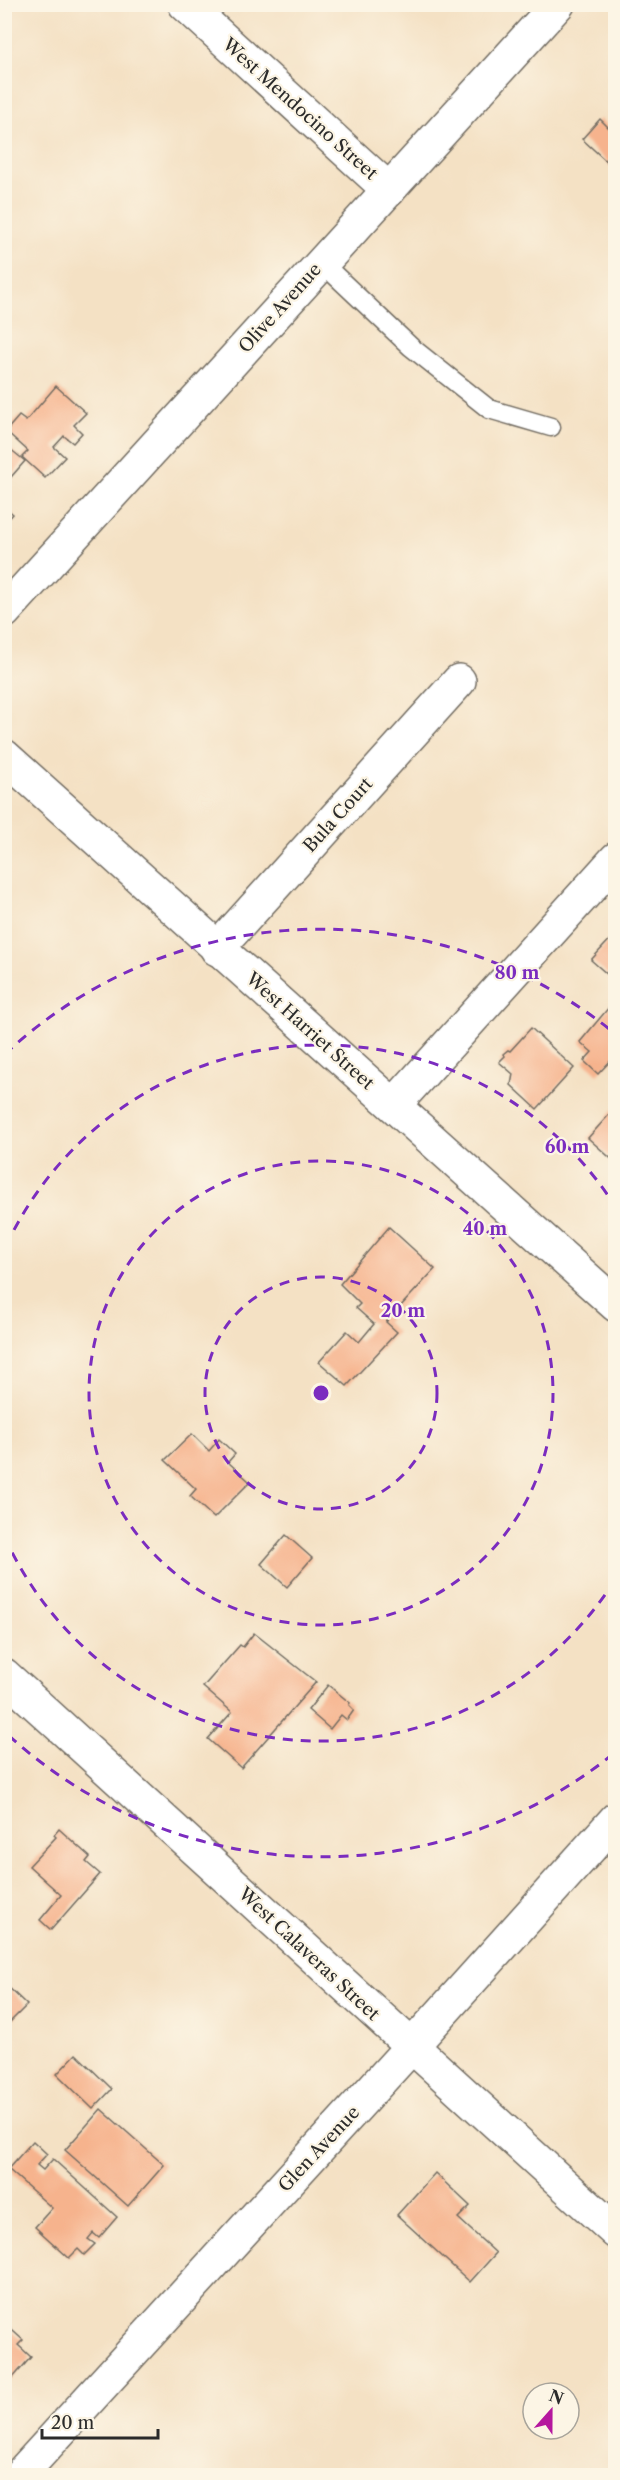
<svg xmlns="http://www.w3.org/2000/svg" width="620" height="2480" font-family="'Libre Caslon Text',serif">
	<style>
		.building { fill: #f6b38d }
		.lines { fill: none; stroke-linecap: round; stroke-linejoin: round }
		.lane-casing { stroke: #716b61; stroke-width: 21 }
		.street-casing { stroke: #716b61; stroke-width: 36 }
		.lane { stroke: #fff; stroke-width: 18 }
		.street { stroke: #fff; stroke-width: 33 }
		.ring { fill: none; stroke: #7b2cbf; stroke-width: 3; stroke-dasharray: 10 8 }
		.labels { text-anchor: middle; stroke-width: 4.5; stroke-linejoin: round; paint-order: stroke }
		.street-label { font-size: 18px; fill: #2b2b2b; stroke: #fcf5e5 }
		.centre { fill: #7b2cbf; stroke: #fcf5e5; stroke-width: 3 }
		.ring-label { font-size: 18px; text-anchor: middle; font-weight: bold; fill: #7b2cbf; stroke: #fcf5e5; stroke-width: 4.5; stroke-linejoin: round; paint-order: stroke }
	</style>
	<rect width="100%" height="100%" fill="#fcf5e5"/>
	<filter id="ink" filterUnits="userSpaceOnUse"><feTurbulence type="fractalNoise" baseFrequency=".0167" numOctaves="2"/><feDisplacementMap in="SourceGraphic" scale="12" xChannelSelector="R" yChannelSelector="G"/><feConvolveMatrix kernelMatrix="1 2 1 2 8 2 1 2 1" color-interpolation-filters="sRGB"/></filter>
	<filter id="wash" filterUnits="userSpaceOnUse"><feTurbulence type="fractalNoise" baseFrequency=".008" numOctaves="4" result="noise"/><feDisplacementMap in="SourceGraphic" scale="24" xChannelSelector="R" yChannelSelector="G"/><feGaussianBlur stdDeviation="1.35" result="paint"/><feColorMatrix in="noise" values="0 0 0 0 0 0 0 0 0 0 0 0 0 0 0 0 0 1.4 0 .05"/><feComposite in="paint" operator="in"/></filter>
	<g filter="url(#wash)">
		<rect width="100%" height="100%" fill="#f4e1c4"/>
		<g id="blocks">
			<g class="building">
				<polygon points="600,119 611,130 616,125 616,170 582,139"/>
				<polygon points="56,386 86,413 74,425 82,433 73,443 64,436 54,447 65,457 45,478 22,457 28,451 6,431 19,416 26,421"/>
				<polygon points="4,444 25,461 4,485"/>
				<polygon points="4,506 13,514 4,524"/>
				<polygon points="616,933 616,982 591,960"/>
				<polygon points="610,1006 616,1012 616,1055 598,1074 584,1061 592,1052 580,1042"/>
				<polygon points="531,1028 574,1068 537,1109 511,1085 513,1074 499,1062 505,1056 503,1054 508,1050 510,1051"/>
				<polygon points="616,1107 616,1163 588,1138"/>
				<polygon points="389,1227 435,1269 386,1322 397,1332 347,1386 319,1362 347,1331 359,1342 374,1324 356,1308 360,1304 340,1284"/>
				<polygon points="192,1434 209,1451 219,1439 235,1454 228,1462 250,1482 214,1518 190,1496 196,1489 165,1460"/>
				<polygon points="286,1535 312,1558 287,1587 261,1564"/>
				<polygon points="254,1633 316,1682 241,1768 208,1739 232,1712 203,1687 240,1645 243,1647"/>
				<polygon points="328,1685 350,1703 349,1705 354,1710 347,1720 341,1715 330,1729 308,1710"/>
				<polygon points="59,1829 90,1857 86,1862 100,1874 51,1930 40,1920 61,1895 29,1866 56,1837 54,1835"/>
				<polygon points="4,1983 27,2005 4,2028"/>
				<polygon points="76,2054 112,2089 93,2109 57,2074"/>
				<polygon points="101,2109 164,2165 128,2206 65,2150"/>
				<polygon points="33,2141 47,2154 37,2165 43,2170 53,2159 117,2217 99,2238 93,2233 88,2239 95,2244 84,2255 78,2249 69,2258 35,2227 52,2208 8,2169"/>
				<polygon points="435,2173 470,2206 458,2218 496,2253 470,2282 397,2215"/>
				<polygon points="4,2323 23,2340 18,2345 31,2357 4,2388"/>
			</g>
		</g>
	</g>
	<g filter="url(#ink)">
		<use href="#blocks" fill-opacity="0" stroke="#716b61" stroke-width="1.5"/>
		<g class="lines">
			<defs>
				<polyline id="lane" points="321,262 411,347 489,409 551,427"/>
				<g id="street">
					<polyline points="185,4 389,190"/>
					<polyline points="4,612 558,4"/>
					<polyline points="4,756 616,1305"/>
					<polyline points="217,949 459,681"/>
					<polyline points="394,1105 616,859"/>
					<polyline points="4,1675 616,2232"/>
					<polyline points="19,2476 411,2047 616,1819"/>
				</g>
			</defs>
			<use href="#lane" class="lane-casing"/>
			<use href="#street" class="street-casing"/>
			<use href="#lane" class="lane"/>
			<use href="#street" class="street"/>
		</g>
	</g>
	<g class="ring">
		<circle cx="321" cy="1393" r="116"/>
		<circle cx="321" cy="1393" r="232"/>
		<path d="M615 1580A348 348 0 0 1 6 1540M6 1246A348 348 0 0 1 615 1206"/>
		<path d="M613 1754A464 464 0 0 1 5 1732M5 1054A464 464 0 0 1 613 1032"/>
	</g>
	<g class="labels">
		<g class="street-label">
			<text transform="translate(300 109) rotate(42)" y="6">West Mendocino Street</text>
			<text transform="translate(280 308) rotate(-48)" y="6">Olive Avenue</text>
			<text transform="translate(338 815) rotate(-48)" y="6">Bula Court</text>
			<text transform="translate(310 1031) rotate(42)" y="6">West Harriet Street</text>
			<text transform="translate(309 1954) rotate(43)" y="6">West Calaveras Street</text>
			<text transform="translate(319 2149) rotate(-47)" y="6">Glen Avenue</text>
		</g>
	</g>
	<circle cx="321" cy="1393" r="9" class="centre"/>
	<g class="ring-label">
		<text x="517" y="979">80 m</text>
		<text x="567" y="1153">60 m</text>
		<text x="485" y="1235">40 m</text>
		<text x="403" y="1317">20 m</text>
	</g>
	<rect width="620" height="2480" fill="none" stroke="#fcf5e5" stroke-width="24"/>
	<g transform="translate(551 2411) rotate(21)"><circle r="28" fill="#fcf5e5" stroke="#a8a49b" stroke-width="1.5"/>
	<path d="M0-4.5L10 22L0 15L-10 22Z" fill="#b5179e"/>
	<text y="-9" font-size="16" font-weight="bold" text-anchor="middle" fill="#2b2b2b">N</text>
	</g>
	<path d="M42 2429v9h116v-9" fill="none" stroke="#2b2b2b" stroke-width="3"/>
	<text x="51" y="2429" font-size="18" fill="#2b2b2b" stroke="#fcf5e5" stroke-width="4.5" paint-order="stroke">20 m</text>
</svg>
